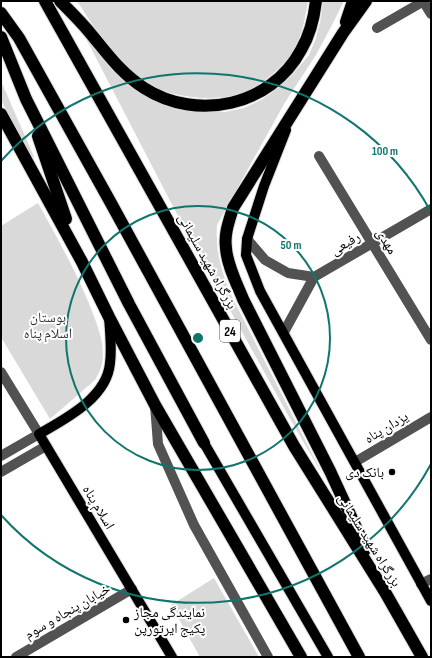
<svg xmlns="http://www.w3.org/2000/svg" width="432" height="658" font-family="'Sofia Sans Condensed','Noto Naskh Arabic',sans-serif">
	<style>
		.green { fill: #d9d9d9 }
		.lines { fill: none; stroke-linecap: round; stroke-linejoin: round }
		.major-casing { stroke: #dbdbdb; stroke-width: 12 }
		.highway-casing { stroke: #dbdbdb; stroke-width: 14 }
		.minor { stroke: #525252; stroke-width: 10 }
		.major { stroke: #000; stroke-width: 10 }
		.highway { stroke: #000; stroke-width: 12 }
		.ring { fill: none; stroke: #0f766e; stroke-width: 2 }
		.poi-dot { fill: #000; stroke: #fff; stroke-width: 1.5 }
		.labels { text-anchor: middle; stroke-width: 4; stroke-linejoin: round; paint-order: stroke }
		.shield { fill: #fff; stroke: #4c4c4c; stroke-width: 1 }
		.shield-label { font-size: 13px; font-weight: bold; fill: #000 }
		.street-label { font-size: 14px; fill: #000; stroke: #fff }
		.park-label { font-size: 14px; fill: #303030; stroke: #fff }
		.poi-label { font-size: 14px; fill: #000; stroke: #fff; text-anchor: end }
		.centre { fill: #0f766e; stroke: #fff; stroke-width: 2 }
		.ring-label { font-size: 12px; text-anchor: middle; font-weight: bold; fill: #0f766e; stroke: #fff; stroke-width: 4; stroke-linejoin: round; paint-order: stroke }
	</style>
	<rect width="100%" height="100%" fill="#fff"/>
	<g class="green">
		<path d="M77,1H308C305,18 302,38 292,53C284,66 260,86 246,92C221,102 174,99 151,85C118,66 97,32 77,1Z"/>
		<path d="M323,1H344L333,23L316,55L284,104L217,225C215,251 222,274 232,297L325,479L289,417L178,216L82,31L132,87L145,95L181,110L225,112L244,108L263,99L278,88L293,74L309,55L316,38L321,18Z"/>
		<polygon points="1,81 35,159 28,153 1,100"/>
		<path d="M38,203C59,241 80,278 95,319C99,330 103,342 103,354C103,364 100,372 95,380L50,419L1,337V226Z"/>
		<polygon points="214,578 259,657 200,657 171,605"/>
	</g>
	<g class="lines">
		<defs>
			<g id="major">
				<polyline points="286,130 264,186 247,239 246,255 260,291 431,601"/>
				<path d="M109,317C110,332 112,348 110,363C107,398 65,419 39,434L172,657"/>
				<polyline points="204,443 328,657"/>
			</g>
			<g id="highway">
				<polyline points="45,1 294,446 385,592 422,657"/>
				<path d="M60,1C69,10 77,18 85,27C105,50 118,71 144,88C197,122 271,106 301,50C310,35 314,18 316,1"/>
				<polyline points="1,13 19,38 112,205 359,657"/>
				<polyline points="346,22 353,1"/>
				<polyline points="1,37 26,99 129,304 204,443"/>
				<polyline points="1,114 82,262 109,317 155,405 301,657"/>
				<polyline points="38,136 66,219"/>
				<path d="M366,549L330,471L243,299C237,284 227,265 226,248C224,234 229,221 233,208L343,33L366,1"/>
			</g>
		</defs>
		<use href="#major" class="major-casing"/>
		<use href="#highway" class="highway-casing"/>
		<g class="minor">
			<polyline points="423,1 431,14"/>
			<polyline points="377,28 424,1"/>
			<polyline points="319,156 431,340"/>
			<polyline points="247,239 265,260 288,273 314,277"/>
			<polyline points="284,332 314,277 431,209"/>
			<polyline points="1,372 39,434 1,456"/>
			<polyline points="155,405 158,444 194,525 268,657"/>
			<polyline points="355,462 431,417"/>
			<polyline points="1,472 46,446"/>
			<polyline points="421,584 431,579"/>
			<polyline points="16,657 132,589"/>
		</g>
		<use href="#major" class="major"/>
		<use href="#highway" class="highway"/>
	</g>
	<g class="ring">
		<circle cx="198" cy="338" r="132"/>
		<path d="M431 464A265 265 0 0 1 1 515M1 161A265 265 0 0 1 431 212"/>
	</g>
	<g class="poi-dot">
		<circle cx="392" cy="472" r="4"/>
		<circle cx="126" cy="620" r="4"/>
	</g>
	<g class="labels">
		<rect class="shield" x="220" y="320" width="20" height="22" rx="3"/>
		<g class="shield-label">
			<text x="230" y="336">24</text>
		</g>
		<g class="street-label">
			<text transform="translate(387 241) rotate(59)" y="5">مهدی</text>
			<text transform="translate(345 243) rotate(-31)" y="5">رفیعی</text>
			<text transform="translate(208 261) rotate(61)" y="5">بزرگراه شهید سلیمانی</text>
			<text transform="translate(386 427) rotate(-31)" y="5">یزدان پناه</text>
			<text transform="translate(99 507) rotate(59)" y="5">اسلام پناه</text>
			<text transform="translate(370 540) rotate(58)" y="5">بزرگراه شهید سلیمانی</text>
			<text transform="translate(67 611) rotate(-30)" y="5">خیابان پنجاه و سوم</text>
		</g>
		<g class="park-label">
			<text x="48" y="322">بوستان<tspan x="48" dy="16">اسلام پناه</tspan></text>
		</g>
		<g class="poi-label">
			<text x="384" y="477">بانک دی</text>
			<text x="134" y="617" text-anchor="start">نمایندگی مجاز<tspan x="134" dy="16">پکیج ایرتورپن</tspan></text>
		</g>
	</g>
	<circle cx="198" cy="338" r="6" class="centre"/>
	<g class="ring-label">
		<text x="385" y="155">100 m</text>
		<text x="291" y="249">50 m</text>
	</g>
	<rect width="432" height="658" fill="none" stroke="#000000" stroke-width="4"/>
</svg>
